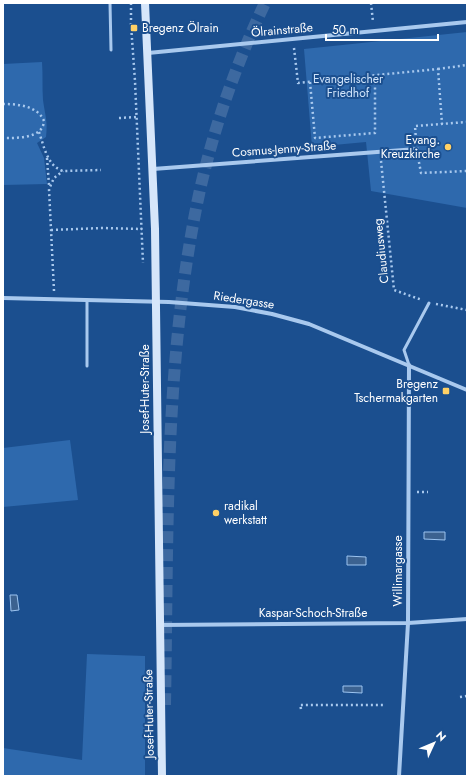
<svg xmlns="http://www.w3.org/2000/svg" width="470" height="779" font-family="Jost,sans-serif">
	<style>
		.green { fill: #2e69ad }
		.water { fill: #3c6290; stroke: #9cc4f0 }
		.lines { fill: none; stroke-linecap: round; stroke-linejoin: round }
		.highway-tunnel { stroke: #3d69a0; stroke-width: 12; stroke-dasharray: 12 6; stroke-linecap: butt }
		.path { stroke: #a9c9ee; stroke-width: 2.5; stroke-dasharray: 2 3; stroke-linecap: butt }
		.lane { stroke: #a9c9ee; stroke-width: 3 }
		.street { stroke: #a9c9ee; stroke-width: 4 }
		.secondary { stroke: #d6e6fa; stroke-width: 8 }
		.poi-dot { fill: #ffd166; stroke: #1b4f8f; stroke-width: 1.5 }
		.labels { text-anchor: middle; stroke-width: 4; stroke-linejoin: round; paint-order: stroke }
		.poi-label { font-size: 12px; fill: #fff; stroke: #1b4f8f; text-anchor: start }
		.street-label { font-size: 12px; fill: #fff; stroke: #1b4f8f }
		.park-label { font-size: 12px; fill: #cfe3fa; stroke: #1b4f8f }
	</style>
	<rect width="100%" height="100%" fill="#1b4f8f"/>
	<g class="green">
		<polygon points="467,32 467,208 371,191 366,142 312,147 304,49"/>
		<path d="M42,62C43,75 42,88 43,100C45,115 48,122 46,137L37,143L44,158L47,184L3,185V64Z"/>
		<polygon points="70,440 78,500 3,507 3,448"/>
		<polygon points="87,654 145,656 145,776 3,776 3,748 82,760"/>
	</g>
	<g class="water">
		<polygon points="424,532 445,532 445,540 424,539"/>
		<polygon points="347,556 366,557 366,565 347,565"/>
		<polygon points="10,595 17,595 19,610 11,611"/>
		<polygon points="343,686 362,686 362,693 343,692"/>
	</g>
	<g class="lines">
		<path class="highway-tunnel" d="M165,705C168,543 164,373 195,214C209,141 233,70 265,3"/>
		<g class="path">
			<polyline points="131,3 131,25 135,81 143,263"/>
			<polyline points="371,3 373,22"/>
			<polyline points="294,48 298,83 438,69 442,124"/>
			<polyline points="438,69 467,65"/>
			<polyline points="310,82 315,138 375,133 375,75"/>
			<path d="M3,104C18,104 38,106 44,121C43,139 16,138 3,138"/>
			<polyline points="119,118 137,117"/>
			<path d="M39,132C44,146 47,166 63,171L101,170"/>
			<polyline points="416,140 415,126 467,122"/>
			<polyline points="418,157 421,173 467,171"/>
			<polyline points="47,158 49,185"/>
			<polyline points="381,161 394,290 422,300"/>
			<polyline points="51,230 102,228 142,229"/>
			<polyline points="54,291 49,189 54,178 63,171"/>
			<polyline points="436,304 467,310"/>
			<polyline points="417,492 428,492"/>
			<polyline points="460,697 467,696"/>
			<polyline points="301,709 300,705 384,705"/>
		</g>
		<g class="lane">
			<polyline points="110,3 111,50"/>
			<polyline points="87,300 87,366"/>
			<polyline points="409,365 404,350 429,303"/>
		</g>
		<g class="street">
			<polyline points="148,53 467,22"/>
			<polyline points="153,169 417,149"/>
			<polyline points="3,298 169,302 235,307 272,314 309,324 467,390"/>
			<polyline points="159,625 408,623 467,619"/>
			<polyline points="399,776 408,623 409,365"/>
		</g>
		<polyline class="secondary" points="145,3 155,229 162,776"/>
	</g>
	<g class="poi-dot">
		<rect x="130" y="24" width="8" height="8" rx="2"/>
		<circle cx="448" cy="147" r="4"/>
		<rect x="442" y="387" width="8" height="8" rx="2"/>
		<circle cx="216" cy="513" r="4"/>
	</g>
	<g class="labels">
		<g class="poi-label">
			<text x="142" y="32">Bregenz Ölrain</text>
			<text x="440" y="144" text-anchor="end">Evang.<tspan x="440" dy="14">Kreuzkirche</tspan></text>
			<text x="438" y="388" text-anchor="end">Bregenz<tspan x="438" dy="14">Tschermakgarten</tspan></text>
			<text x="224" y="510">radikal<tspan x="224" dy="14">werkstatt</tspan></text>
		</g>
		<g class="street-label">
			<text transform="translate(282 30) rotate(-5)" y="4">Ölrainstraße</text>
			<text transform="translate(284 149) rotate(-4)" y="4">Cosmus-Jenny-Straße</text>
			<text transform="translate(381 251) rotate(-96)" y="4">Claudiusweg</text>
			<text transform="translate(244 300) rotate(9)" y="4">Riedergasse</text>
			<text transform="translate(145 389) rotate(-90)" y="4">Josef-Huter-Straße</text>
			<text transform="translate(398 571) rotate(-90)" y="4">Willimargasse</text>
			<text x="313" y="617">Kaspar-Schoch-Straße</text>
			<text transform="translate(149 714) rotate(-91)" y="4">Josef-Huter-Straße</text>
		</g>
		<g class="park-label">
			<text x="348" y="83">Evangelischer<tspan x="348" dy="14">Friedhof</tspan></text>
		</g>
	</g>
	<rect width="470" height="779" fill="none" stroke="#ffffff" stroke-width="8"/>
	<g transform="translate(434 743) rotate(46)" stroke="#1b4f8f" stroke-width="3" paint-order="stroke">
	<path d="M0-3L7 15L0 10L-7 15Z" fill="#ffffff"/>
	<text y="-6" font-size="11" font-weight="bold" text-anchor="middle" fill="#ffffff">N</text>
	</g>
	<path d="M326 34v6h112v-6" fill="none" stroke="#ffffff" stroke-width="2"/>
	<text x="332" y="34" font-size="12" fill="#ffffff" stroke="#1b4f8f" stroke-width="3" paint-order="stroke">50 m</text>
</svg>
